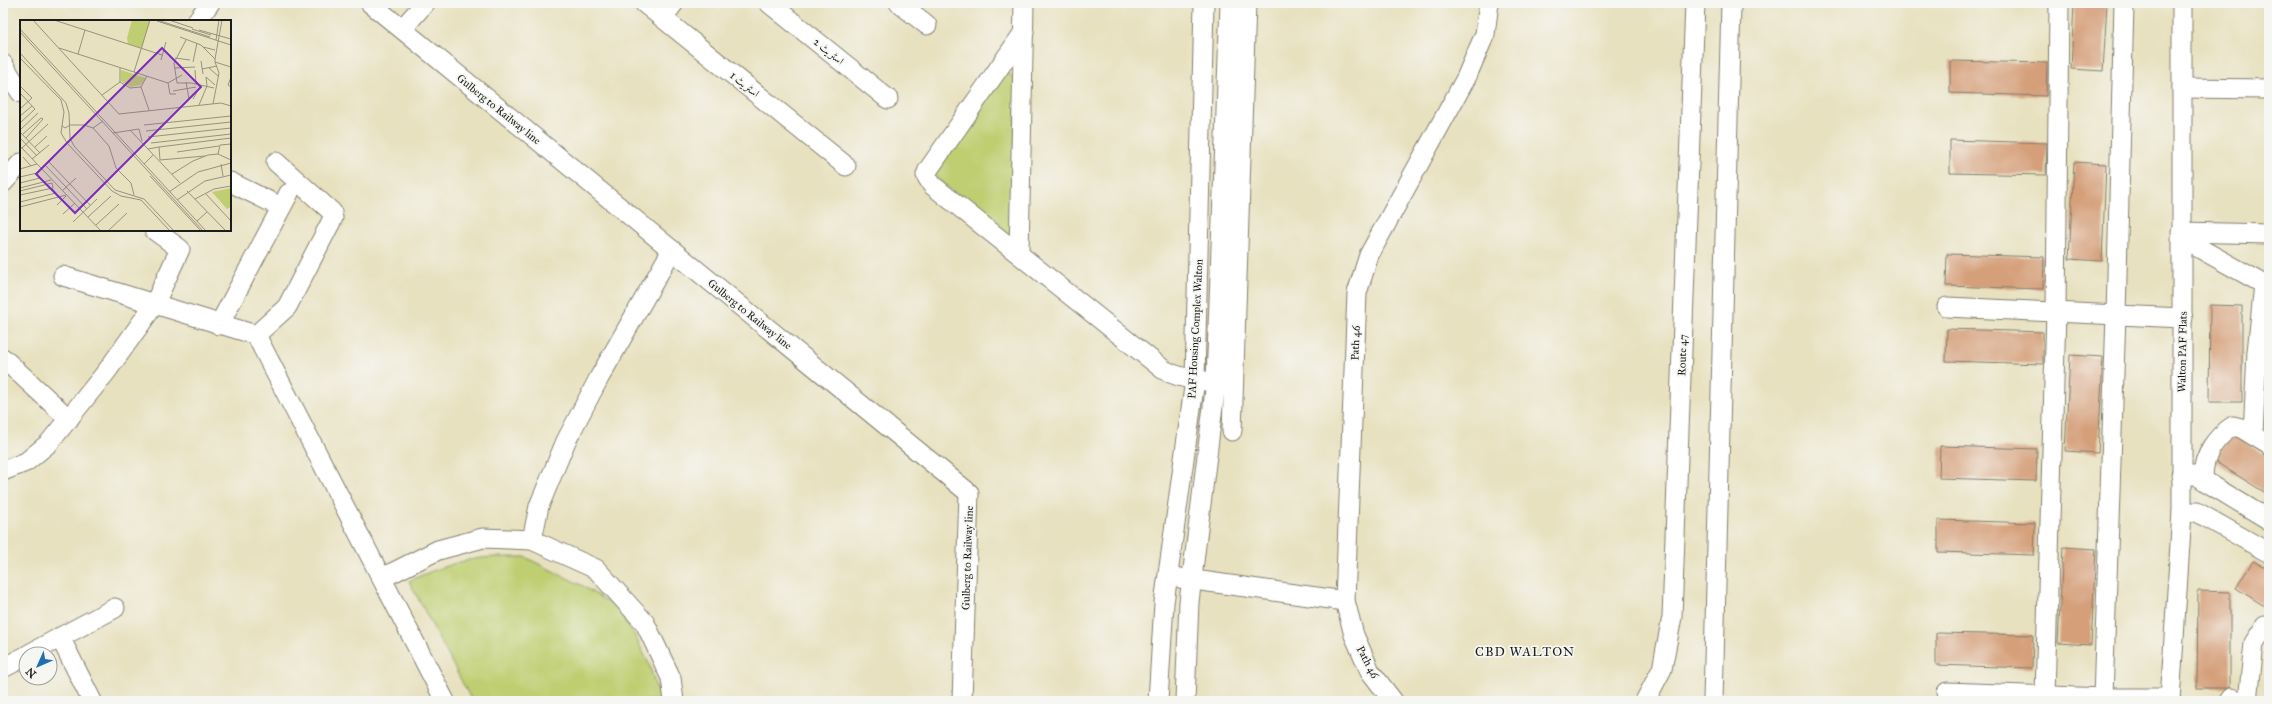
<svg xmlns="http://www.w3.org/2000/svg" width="2272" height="704" font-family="'IM FELL Great Primer',Amiri,serif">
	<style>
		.green { fill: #bfce71; stroke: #6e7546 }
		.building { fill: #d59f79 }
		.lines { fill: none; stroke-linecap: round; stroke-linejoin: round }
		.minor-casing { stroke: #827e6e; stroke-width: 21 }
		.minor { stroke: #fff; stroke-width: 19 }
		.labels { text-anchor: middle; stroke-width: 3.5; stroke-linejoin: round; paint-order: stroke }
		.street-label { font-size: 11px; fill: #1c1c1c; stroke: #f6f6f2 }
		.quarter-label { font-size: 13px; letter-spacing: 1px; fill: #1c1c1c; stroke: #f6f6f2 }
		.inset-road { fill: none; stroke: #96927e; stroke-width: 1 }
		.view { fill: #7b2cbf; fill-opacity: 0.15; stroke: #7b2cbf; stroke-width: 2 }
		.inset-edge { fill: none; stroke: #1c1c1c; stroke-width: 2 }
	</style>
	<rect width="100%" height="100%" fill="#f6f6f2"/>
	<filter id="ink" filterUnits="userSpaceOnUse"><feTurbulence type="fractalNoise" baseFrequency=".025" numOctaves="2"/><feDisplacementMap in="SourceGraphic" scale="8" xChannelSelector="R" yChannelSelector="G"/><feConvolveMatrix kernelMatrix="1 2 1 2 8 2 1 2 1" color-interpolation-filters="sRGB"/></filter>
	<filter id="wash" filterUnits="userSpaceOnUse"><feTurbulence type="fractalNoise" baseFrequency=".012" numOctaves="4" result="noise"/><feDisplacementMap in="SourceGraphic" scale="16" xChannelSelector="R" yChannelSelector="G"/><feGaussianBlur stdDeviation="0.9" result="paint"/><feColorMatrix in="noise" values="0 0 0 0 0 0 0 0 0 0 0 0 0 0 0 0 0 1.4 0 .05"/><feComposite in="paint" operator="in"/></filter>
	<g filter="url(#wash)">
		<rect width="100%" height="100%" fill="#e8e1c0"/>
		<g class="green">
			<polygon points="1003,70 1017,80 1012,240 934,176"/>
			<path d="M495,557H525L583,586L615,607L634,634L649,664L660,701H472L409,581C437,568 464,558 495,557Z"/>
		</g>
		<g id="blocks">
			<g class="building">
				<polygon points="2074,3 2107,3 2103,71 2071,69"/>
				<polygon points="1950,61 2047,63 2046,96 1950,93"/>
				<polygon points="1950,140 2047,143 2046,175 1950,173"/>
				<polygon points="2074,162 2106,164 2102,261 2069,259"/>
				<polygon points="1947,254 2044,257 2043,289 1946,286"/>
				<polygon points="2210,305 2242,306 2242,402 2209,402"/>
				<polygon points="1947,329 2043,332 2043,364 1946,361"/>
				<polygon points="2070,355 2103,357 2098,453 2065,451"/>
				<polygon points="2232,433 2269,457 2269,495 2214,461"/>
				<polygon points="1940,446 2037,449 2036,481 1939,478"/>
				<polygon points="1938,520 2035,523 2034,555 1938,552"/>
				<polygon points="2063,547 2096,549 2091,645 2058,643"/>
				<polygon points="2253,561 2269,570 2269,609 2236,588"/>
				<polygon points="2198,591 2230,592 2230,688 2197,688"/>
				<polygon points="1936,633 2033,635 2032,668 1936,665"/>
			</g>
		</g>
	</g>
	<g filter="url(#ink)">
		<use href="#blocks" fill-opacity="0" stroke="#827e6e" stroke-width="1"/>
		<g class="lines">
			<defs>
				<g id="minor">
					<polyline points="370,3 969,493 962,701"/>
					<polyline points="644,3 846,166"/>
					<polyline points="769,3 888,99"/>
					<polyline points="899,3 927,25"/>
					<polyline points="663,18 674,3"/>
					<polyline points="197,21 210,3"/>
					<polyline points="402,29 425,3"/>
					<path d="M1024,32L928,170L926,175L932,185L1164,370C1185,381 1210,382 1233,383"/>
					<polyline points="3,64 21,93"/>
					<polyline points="2182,88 2269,89"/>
					<polyline points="230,182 281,207"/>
					<polyline points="3,183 21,163"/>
					<polyline points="2181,232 2269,234"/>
					<polyline points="2181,238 2269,287"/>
					<polyline points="1019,253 1024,3"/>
					<polyline points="63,276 256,335 445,701"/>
					<polyline points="1947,307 2183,318"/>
					<polyline points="219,325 289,193"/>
					<polyline points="256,335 287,307 333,218 332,212 276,162"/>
					<polyline points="2257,352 2264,284"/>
					<polyline points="3,358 69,419"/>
					<polyline points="1232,431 1246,3"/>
					<polyline points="2253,435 2257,352 2269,359"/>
					<polyline points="3,471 26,462 49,443 107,371 154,305 180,249 154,230"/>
					<polyline points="2181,475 2203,475 2202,479 2208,483 2269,520"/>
					<path d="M2203,475C2204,454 2216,437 2233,426L2241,428L2269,445"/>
					<polyline points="2182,512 2197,512 2269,553"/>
					<polyline points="532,540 539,506 566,441 599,378 672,250"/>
					<polyline points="382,578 438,550 483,538 532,540 596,569 645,623 671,678 674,701"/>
					<polyline points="1180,578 1345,601"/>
					<polyline points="60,637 92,701"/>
					<polyline points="29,654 115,608"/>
					<polyline points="3,668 26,656"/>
					<polyline points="1947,692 2103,698 2170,698"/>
					<polyline points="2045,695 2056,312 2059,3"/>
					<polyline points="2103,698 2116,315 2124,3"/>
					<polyline points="1158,701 1164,603 1195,380 1204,3"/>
					<polyline points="1185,701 1189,602 1216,382 1230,3"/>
					<polyline points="1393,701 1370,671 1354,635 1345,601 1357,293 1369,255 1466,78 1485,34 1489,3"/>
					<polyline points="1645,701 1662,669 1672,617 1695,3"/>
					<polyline points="1713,701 1731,3"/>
					<polyline points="2170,701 2182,512 2182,3"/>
					<polyline points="2229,701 2231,698 2239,701"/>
					<polyline points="2248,701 2254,643 2265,626 2269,628"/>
				</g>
			</defs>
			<use href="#minor" class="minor-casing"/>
			<use href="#minor" class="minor"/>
		</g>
	</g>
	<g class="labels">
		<g class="street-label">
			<text transform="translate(829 51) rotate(39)" y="4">اسٹریٹ 2</text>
			<text transform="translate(745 84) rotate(39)" y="4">اسٹریٹ 1</text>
			<text transform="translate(499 109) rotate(39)" y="4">Gulberg to Railway line</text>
			<text transform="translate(750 314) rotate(39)" y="4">Gulberg to Railway line</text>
			<text transform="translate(1195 329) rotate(-87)" y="4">PAF Housing Complex Walton</text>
			<text transform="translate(1355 343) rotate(-88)" y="4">Path 46</text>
			<text transform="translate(2182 352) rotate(-89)" y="4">Walton PAF Flats</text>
			<text transform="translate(1682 355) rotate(-88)" y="4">Route 47</text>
			<text transform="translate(967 558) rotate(-88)" y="4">Gulberg to Railway line</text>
			<text transform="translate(1368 662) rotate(62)" y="4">Path 46</text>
		</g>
		<g class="quarter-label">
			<text x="1525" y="656">CBD WALTON</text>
		</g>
	</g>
	<g transform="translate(20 20)">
		<rect width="211" height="211" fill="#e8e1c0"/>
		<path d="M112,0H130L122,28L108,24L107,18ZM101,50L126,58L121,65L110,67L101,61ZM211,168V187L207,189L192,172Z" fill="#bfce71"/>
		<path class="inset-road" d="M13,0L99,94L201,83L211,86M34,0L142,35M137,0L190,17M149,0L173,8M202,0L195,39V42L211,47M137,1L211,25M0,9L186,211M172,9L191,15M179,10L211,19M0,12L183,211M160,17L181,25L195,39M166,20L154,43L157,63H171L194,68M196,20L199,0M183,27L195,30M39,28L114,52L130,0M0,33L46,83L49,93L50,118L54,126L95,170L124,179L154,211M58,34L65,10M0,38L41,80L44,92L41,113L47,123L92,171L101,176L121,180L150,211M155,38L170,40M141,40L146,22M181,41L183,54M173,42L177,23M100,48V62L110,68L121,67L127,56M154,48L175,47M189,48L198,56M182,49L197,46M175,50L176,64M114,52L148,63L162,55M211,57L208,65L211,67M166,62L169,79M148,63L150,74H156M0,66L12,78L0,89M121,67L129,90M153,71L176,67M0,73L15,89L0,103M82,75L100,62M173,79L181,65M193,84L199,53L195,42M179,85L187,66L186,57L195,65M0,96L12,86M124,105L211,96M42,106L45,108L50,105H64L73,108L89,126L96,148L111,163L114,175M73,108L83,101M0,110L18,93M110,110L160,163M126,111L211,102M0,112L20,133M93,113L119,109L122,121M3,114L21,98L23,99M128,117L211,108M0,118L17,136M6,118L23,99M131,123L211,114M211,124L200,125L198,134L211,140M0,126L81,211M15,127L27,116M139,127L211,118M2,128L28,104M128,129L139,127L140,140M157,132L199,126M3,137L11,146M12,139L29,125M140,140L185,136M29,142L70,185M124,144L133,135M201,144L203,156M25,145L67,189M0,149L17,144M22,149L34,137M152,154L173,141L188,135L198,134M130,156L181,211M0,157L17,153L20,158L0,163M0,168L31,160M0,171L32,163M42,171L56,158M167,171L205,210M149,172L178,152L211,143M185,173L211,201M0,175L33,168L32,163M175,179L194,169L211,166M157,180L185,161L211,155M0,182L36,173L32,168M37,185L46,176M0,187L46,175M43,194L55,183M68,197L91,176M177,201L187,192M53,202L77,179M76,205L99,184M88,211L107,193"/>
		<path class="view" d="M142,28L181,67L55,193L16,154Z"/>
		<rect width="211" height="211" class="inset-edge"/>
	</g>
	<rect width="2272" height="704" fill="none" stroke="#f6f6f2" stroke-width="16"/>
	<g transform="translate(38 666) rotate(225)"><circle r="19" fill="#f6f6f2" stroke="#9f9f9c"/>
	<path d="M0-3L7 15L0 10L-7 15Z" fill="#1f6fb2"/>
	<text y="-6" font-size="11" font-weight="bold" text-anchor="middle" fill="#1c1c1c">N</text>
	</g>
</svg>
